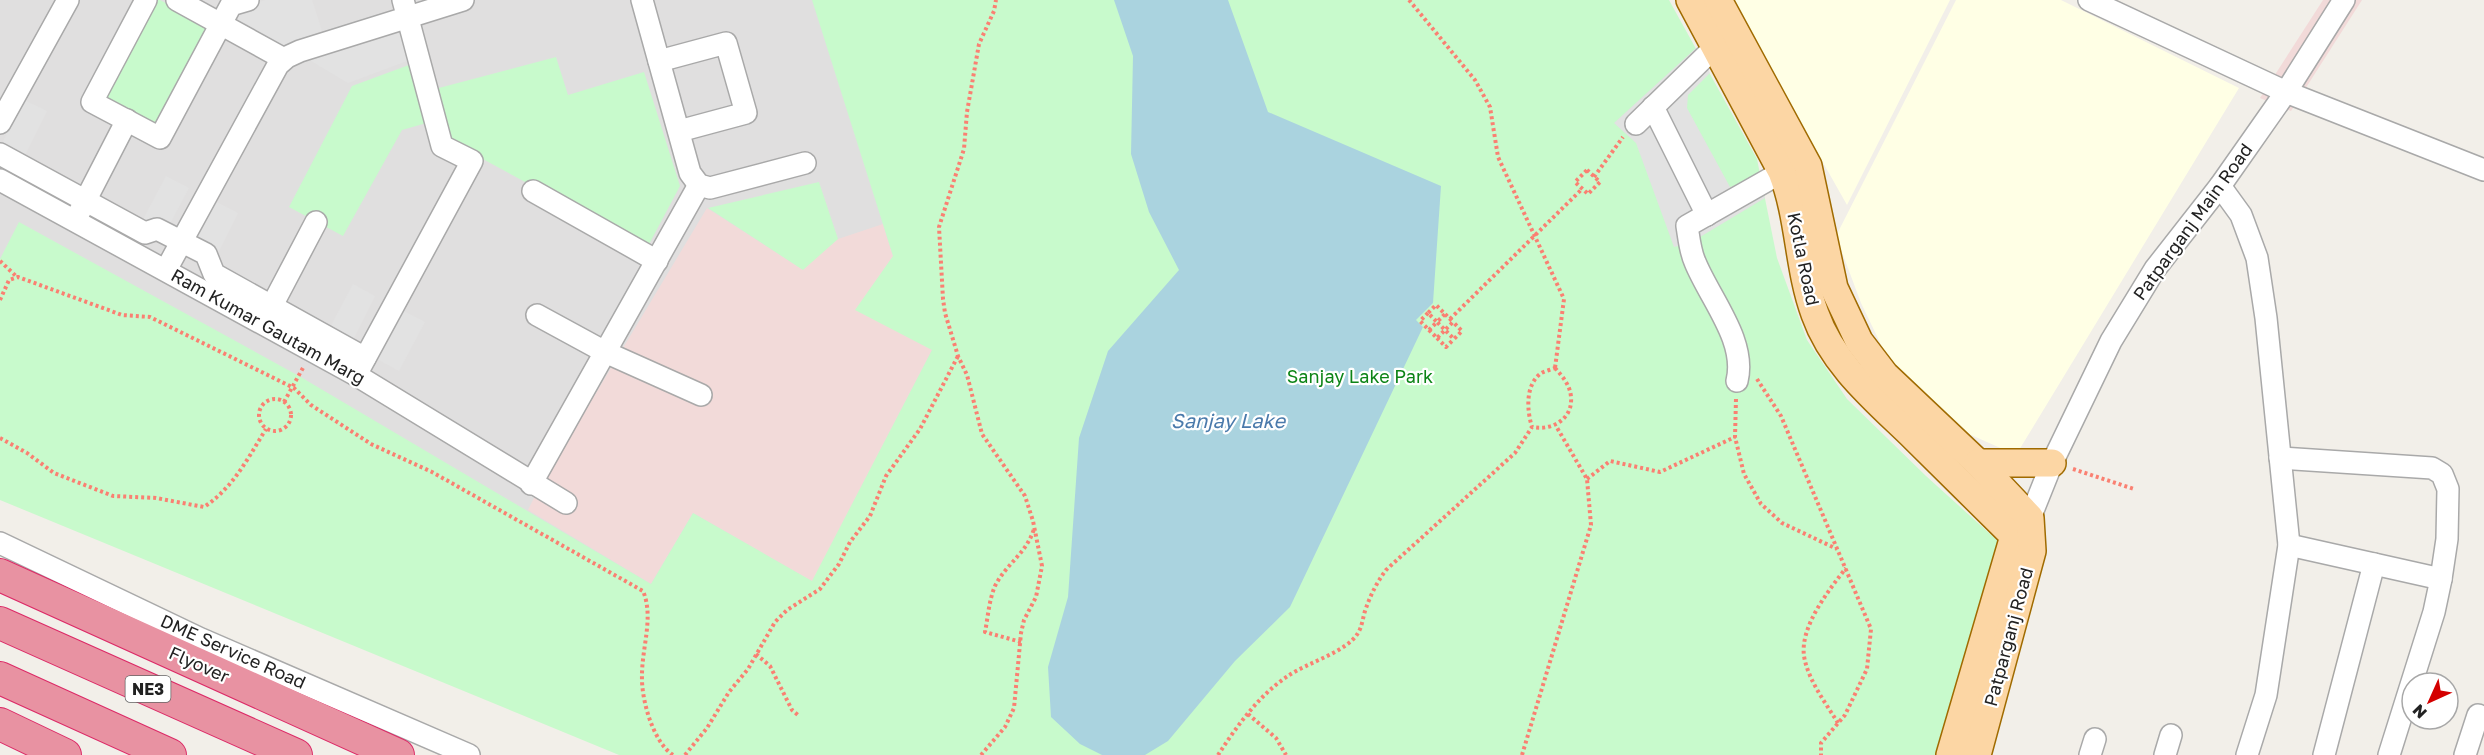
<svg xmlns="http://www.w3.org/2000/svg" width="2484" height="755" font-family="'Golos Text',sans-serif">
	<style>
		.residential { fill: #e0dfdf }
		.commercial { fill: #f2dad9 }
		.education { fill: #ffffe5 }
		.park { fill: #c8facc }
		.parking { fill: #e2e2e2 }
		.water { fill: #aad3df }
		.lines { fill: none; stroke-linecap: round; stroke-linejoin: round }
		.minor-casing { stroke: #a9a9a9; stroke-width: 24 }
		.major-casing { stroke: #a06b00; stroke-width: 30 }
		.highway-casing { stroke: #dc2a67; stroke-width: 34 }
		.path { stroke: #fa8072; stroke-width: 4; stroke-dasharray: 3 3; stroke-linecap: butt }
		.minor { stroke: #fff; stroke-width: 21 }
		.major { stroke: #fcd6a4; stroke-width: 27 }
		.highway { stroke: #e892a2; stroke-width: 32 }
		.labels { text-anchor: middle; stroke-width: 4.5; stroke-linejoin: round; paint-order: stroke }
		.shield { fill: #fff; stroke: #646464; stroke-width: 1.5 }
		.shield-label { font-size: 16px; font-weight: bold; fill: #222 }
		.street-label { font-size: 18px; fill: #222; stroke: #fff }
		.park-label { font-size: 18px; fill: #0c8416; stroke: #fff }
		.water-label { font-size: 20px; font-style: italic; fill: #4a7aab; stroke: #fff }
	</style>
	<rect width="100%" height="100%" fill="#f2efe9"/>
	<polygon class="residential" points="0,0 1063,0 823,754 0,421"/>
	<g class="commercial">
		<polygon points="2323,0 2362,0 2291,111 2260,98"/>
		<polygon points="707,208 802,269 838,239 883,224 893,256 932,350 813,582 693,513 651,584 528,510 539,488"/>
	</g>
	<g class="education">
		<polygon points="1733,0 1950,0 1847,205 1821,159"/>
		<polygon points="1956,0 2061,0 2239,88 2016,455 1969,434 1887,357 1861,303 1836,236"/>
	</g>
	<g class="park">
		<polygon points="151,0 160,0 209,26 154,130 98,100"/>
		<polygon points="812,0 1669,0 1757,159 1777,258 1807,340 1847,399 1926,476 2000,543 1938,755 619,755 0,500 0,259 19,222 299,376 651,584 693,513 812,581 932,350 855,310 893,256"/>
		<polygon points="556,57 568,95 644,72 680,186 647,248 444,138 435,89"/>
		<polygon points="417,62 430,122 402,130 343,236 289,207 352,86"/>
		<polygon points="819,182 838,239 803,270 708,208"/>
	</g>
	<g class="parking">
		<polygon points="265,0 312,0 322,31 271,51 233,27 242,9"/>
		<polygon points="404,26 415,58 348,83 306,58"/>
		<polygon points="1696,48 1710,73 1688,95 1687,108 1730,187 1760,176 1765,198 1690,243 1674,247 1636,143 1614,123"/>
		<polygon points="24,100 47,111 22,161 0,147"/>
		<polygon points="166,176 189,188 163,237 140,225"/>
		<polygon points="215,201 238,213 213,263 190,251"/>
		<polygon points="353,284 375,296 350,346 327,333"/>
		<polygon points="402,310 425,322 399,371 377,359"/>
	</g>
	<polygon class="water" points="1114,0 1228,0 1268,112 1441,186 1433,303 1416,320 1423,327 1290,607 1235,661 1168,741 1145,755 1102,755 1080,744 1051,717 1048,667 1068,597 1079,438 1108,351 1179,270 1149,212 1131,154 1133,56"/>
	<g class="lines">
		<defs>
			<g id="minor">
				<polyline points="146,0 92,102 160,138 231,5 248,0"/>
				<polyline points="177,0 284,59"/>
				<polyline points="642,0 690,173 699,185 710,188 805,163"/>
				<polyline points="2089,0 2286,92 2484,170"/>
				<polyline points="659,61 726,43 746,113 679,131"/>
				<polyline points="1653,107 1707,215"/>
				<polyline points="0,123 68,0"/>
				<polyline points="1636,124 1715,47"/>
				<polyline points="0,154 145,233 157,229 206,254 214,274 365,358"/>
				<polyline points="0,180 356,375 566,503"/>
				<polyline points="2220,186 2241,215 2257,258 2266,318 2289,545 2266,695 2247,755"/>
				<polyline points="533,191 657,261"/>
				<polyline points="79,213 127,120"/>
				<polyline points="166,270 278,65 287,57 300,51 463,0"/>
				<polyline points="537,315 605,352 701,395"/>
				<polyline points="266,317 316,222"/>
				<polyline points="356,375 472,161 442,146 403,0"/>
				<path d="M1737,381C1747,341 1710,299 1695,262C1690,251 1689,238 1687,226L1782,172"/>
				<polyline points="2280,458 2432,468 2442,474 2448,489 2447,539 2441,579 2434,612 2389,755"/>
				<polyline points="531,484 699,185"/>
				<polyline points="2022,527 2030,518 2052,463 2111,341 2155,269 2220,186 2286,92 2344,0"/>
				<polyline points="0,543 201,639 469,755"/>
				<polyline points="2289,545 2441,579"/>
				<polyline points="2090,755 2095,739"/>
				<polyline points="2165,755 2171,735"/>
				<polyline points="2324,755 2374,564"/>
				<polyline points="2465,755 2478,715"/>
			</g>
			<g id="major">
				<path d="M1690,0L1782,172C1800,217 1798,268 1815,314C1833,365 1876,400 1914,437C1947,470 1981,503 2014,536L1950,755"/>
				<polyline points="1718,0 1808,166 1834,288 1859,341 1885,375 1978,463 2030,518 2032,551 1977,755"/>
				<polyline points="1978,463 2052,463"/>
			</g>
			<g id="highway">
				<polyline points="0,575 398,755"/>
				<polyline points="0,623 296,755"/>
				<polyline points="0,678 170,755"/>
				<polyline points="0,724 65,755"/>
			</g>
		</defs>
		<use href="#minor" class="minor-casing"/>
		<use href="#major" class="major-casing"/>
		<use href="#highway" class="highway-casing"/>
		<g class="path">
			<polyline points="1409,0 1475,80 1490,107 1498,157 1564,299 1555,368"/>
			<polygon points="1587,170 1600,182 1588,194 1575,182"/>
			<polyline points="1594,177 1623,137"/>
			<polyline points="0,261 17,277"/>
			<path d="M0,300L9,280L18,277L122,315L150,317L294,388L311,405L371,444L432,472L643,591C654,617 642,647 642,675C641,699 653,742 673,755"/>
			<polyline points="1428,313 1420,321 1429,330 1437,322 1445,330 1453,322 1436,305 1428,313 1437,322 1445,314"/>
			<polyline points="1450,319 1582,189"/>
			<polyline points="1429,330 1437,338 1445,330 1454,339 1462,331 1453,322"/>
			<polyline points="1437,338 1446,347 1454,339"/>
			<path d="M1555,368C1563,377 1570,385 1571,397C1573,419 1552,431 1532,427C1527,411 1525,386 1540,374C1544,371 1550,370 1555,368Z"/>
			<polyline points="1757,379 1781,416 1871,629 1867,669 1845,715 1821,743 1821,755"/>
			<circle cx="275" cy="415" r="16"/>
			<polyline points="1736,399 1735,437 1744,474 1761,504 1782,523 1837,549"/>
			<polyline points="284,402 304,366"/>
			<path d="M0,438L27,453L54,473L113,496L156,498L204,507C233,488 248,458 266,429"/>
			<polyline points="2073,469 2134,489"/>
			<polyline points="1587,479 1610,461 1660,472 1735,437"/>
			<path d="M1021,642L985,632C988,617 989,600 995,586C1006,564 1026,554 1034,529"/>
			<polyline points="756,654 770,666 792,710 799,716"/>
			<polyline points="1248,714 1276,738 1286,755"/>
			<path d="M1838,723C1825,702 1808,680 1804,656C1800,626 1829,590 1846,568"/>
			<polyline points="685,755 707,728 729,692 748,669 775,622 787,610 820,589 839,564 850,542 870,516 886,476 920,429 958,356"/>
			<polyline points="981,755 1005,727 1014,708 1021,633 1024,620 1036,597 1042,566 1033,521 1025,496 982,434 967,375 958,356 945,313 943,299 939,227 964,149 967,112 979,44 994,11 996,0"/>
			<path d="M1218,755C1237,726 1259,695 1288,676C1306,663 1347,652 1358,633C1362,627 1363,617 1365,611C1370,596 1377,582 1386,570L1515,453L1532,427"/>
			<polyline points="1522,755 1591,525 1587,479 1556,426"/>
		</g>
		<use href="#minor" class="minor"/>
		<use href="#major" class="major"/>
		<use href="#highway" class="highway"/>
	</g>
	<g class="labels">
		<rect class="shield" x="125.5" y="676" width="45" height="26" rx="4.5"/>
		<g class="shield-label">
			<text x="148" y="695">NE3</text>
		</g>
		<g class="street-label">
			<text transform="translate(2193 222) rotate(-54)" y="6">Patparganj Main Road</text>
			<text transform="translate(1803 259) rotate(78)" y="6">Kotla Road</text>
			<text transform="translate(268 327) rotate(29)" y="6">Ram Kumar Gautam Marg</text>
			<text transform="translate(2009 637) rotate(-75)" y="6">Patparganj Road</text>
			<text transform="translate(233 652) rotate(24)" y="6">DME Service Road</text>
			<text transform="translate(199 665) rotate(24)" y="6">Flyover</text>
		</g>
		<g class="park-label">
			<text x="1360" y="383">Sanjay Lake Park</text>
		</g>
		<g class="water-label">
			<text x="1228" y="428">Sanjay Lake</text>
		</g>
	</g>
	<g transform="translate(2430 701) rotate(225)"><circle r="28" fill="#ffffff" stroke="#a7a7a7" stroke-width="1.5"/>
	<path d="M0-4.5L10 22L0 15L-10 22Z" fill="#d40000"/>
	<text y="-9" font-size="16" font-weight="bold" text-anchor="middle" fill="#222222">N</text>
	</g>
</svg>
